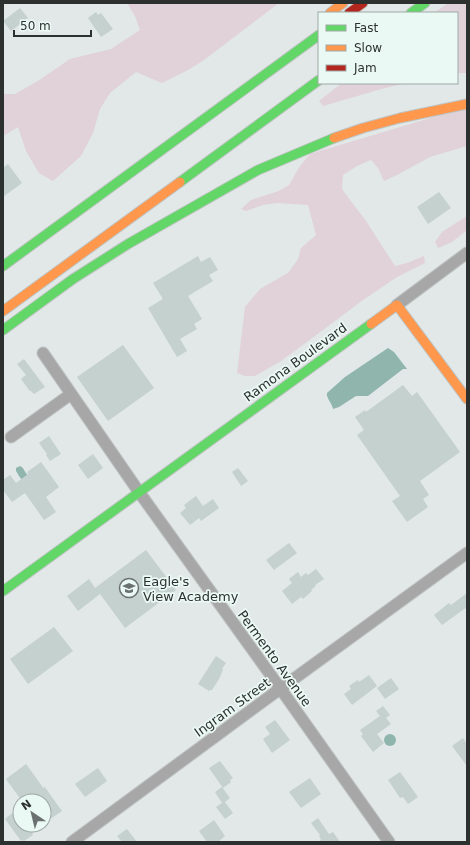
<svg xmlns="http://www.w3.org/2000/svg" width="470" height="845" font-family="'DejaVu Sans',sans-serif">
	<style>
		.green { fill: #e1d1d8 }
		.water { fill: #90b5ad }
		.building { fill: #c5d1ce }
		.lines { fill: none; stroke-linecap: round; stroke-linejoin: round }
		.street-casing { stroke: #bec3c2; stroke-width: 13 }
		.fast-casing { stroke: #bec3c2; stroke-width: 11 }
		.slow-casing { stroke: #bec3c2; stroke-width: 11 }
		.jam-casing { stroke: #bec3c2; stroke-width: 11 }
		.street { stroke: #a7a7a8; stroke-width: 11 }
		.fast { stroke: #63d668; stroke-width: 9 }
		.slow { stroke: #ff974d; stroke-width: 9 }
		.jam { stroke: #b3261e; stroke-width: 9 }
		.labels { text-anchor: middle; stroke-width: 3.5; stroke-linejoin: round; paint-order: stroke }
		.street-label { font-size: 13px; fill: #2c3130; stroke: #ebf9f5 }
		.poi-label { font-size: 13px; fill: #2c3130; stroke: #ebf9f5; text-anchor: start }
	</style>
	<rect width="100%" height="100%" fill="#e1e8e7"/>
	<g class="green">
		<polygon points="127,3 279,3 204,60 188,70 162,83 136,72 110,93 100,109 93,133 81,156 53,181 39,173 26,151 18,127 3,136 3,94 15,94 38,81 70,59 111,49 140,30 135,16"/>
		<polygon points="448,3 467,3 467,73 457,73 457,13 434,13"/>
		<polygon points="342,83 406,83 385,88 323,106 319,101"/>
		<polygon points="467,107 467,146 430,157 399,174 384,181 378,168 371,160 357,166 343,175 342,189 350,200 366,221 395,266 407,263 424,256 425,263 397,277 363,300 323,330 281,361 255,376 245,376 237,373 245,307 260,289 288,273 298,259 301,248 316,235 308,205 278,203 263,205 246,211 241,209 251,200 279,191 289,185 300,166 310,154"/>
		<polygon points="467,216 467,230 452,242 438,248 435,242 442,232"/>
	</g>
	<g class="water">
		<path d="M388,348L394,352L407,369H403L368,396H356L339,407L333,409C332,403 326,398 327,393L345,377Z"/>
		<path d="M20,466C25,468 24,473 29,476L21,479L16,471V468Z"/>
		<circle cx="390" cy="740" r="6"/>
	</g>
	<g class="building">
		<polygon points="20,8 28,18 11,31 3,21"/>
		<polygon points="96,12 98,15 101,13 113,29 101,37 88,18"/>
		<polygon points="8,164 22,183 3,197 3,168"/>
		<polygon points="439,192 451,208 428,224 417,207"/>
		<polygon points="198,256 201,262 210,257 218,270 209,275 213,281 188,296 202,319 194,324 197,329 180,339 187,351 177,357 148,308 163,299 153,283"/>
		<polygon points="123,345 154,388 108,421 77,377"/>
		<polygon points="24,359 45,387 34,394 31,391 30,391 29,390 21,379 26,375 17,364"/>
		<polygon points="403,385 412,396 417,392 460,452 420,481 429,495 423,499 428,507 407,522 392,501 400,496 357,435 364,430 355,417 365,410 366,412"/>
		<polygon points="49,436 61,454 50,461 46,455 47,454 39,443"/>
		<polygon points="93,454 103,468 88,479 78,465"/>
		<polygon points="41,462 59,487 46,497 56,512 44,520 25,493 12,502 3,490 3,480 10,475 16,483 28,474 27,472"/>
		<polygon points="238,468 248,481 241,486 232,472"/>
		<polygon points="196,496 203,506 213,499 219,508 201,521 199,518 190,525 180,513 186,508 184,505"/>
		<polygon points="289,543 297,553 274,570 266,560"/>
		<polygon points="146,550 176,590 125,628 100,594 78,611 67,596 89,579 95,588"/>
		<polygon points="316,569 324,579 315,585 316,586 311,590 312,591 303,599 301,597 292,604 282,591 292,583 289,579 298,572 301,577 306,573 308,575"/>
		<polygon points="467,593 467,607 442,625 434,615 449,603 451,605"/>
		<polygon points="54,627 73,651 28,684 10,659"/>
		<polygon points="216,656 226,663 222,669 223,670 219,679 212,690 210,690 209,691 198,684"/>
		<polygon points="369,675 377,686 352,705 344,694 351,689 349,686 358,680 359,682"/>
		<polygon points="391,678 399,689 385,699 377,688"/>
		<polygon points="383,706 390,715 386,718 391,724 377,734 384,743 373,752 361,736 363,734 360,730 380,716 376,711"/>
		<polygon points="275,720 290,740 272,753 263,739 270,734 265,727"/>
		<polygon points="463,738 467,744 467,766 452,746"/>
		<polygon points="220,761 233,778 230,780 231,782 223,788 209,768"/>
		<polygon points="26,764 44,789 44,786 62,811 44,823 44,801 22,801 6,779"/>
		<polygon points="98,768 107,781 85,797 75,784"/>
		<polygon points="400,772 418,797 408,804 403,797 400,798 388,780"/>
		<polygon points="310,778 321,794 301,808 289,792"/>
		<polygon points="222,787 230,798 225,802 233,813 225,819 216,807 222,803 215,792"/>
		<polygon points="20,807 20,825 42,825 32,833 33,835 24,841 22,840 21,841 5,819"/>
		<polygon points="318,818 329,834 333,832 340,842 318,842 321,840 319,836 320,835 311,823"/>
		<polygon points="214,820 225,836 218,842 207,842 199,831"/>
		<polygon points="127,829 137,842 122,842 117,836"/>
	</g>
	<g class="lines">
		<defs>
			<g id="street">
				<polyline points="397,305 467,253"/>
				<polyline points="43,353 139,492 280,688 389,842"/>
				<polyline points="11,437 71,394"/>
				<polyline points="72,842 273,694 467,553"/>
			</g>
			<g id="fast">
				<polyline points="411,13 425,3"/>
				<polyline points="180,182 319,80"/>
				<polyline points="3,266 319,35"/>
				<polyline points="3,330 73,279 128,244 258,170 334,138"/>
				<polyline points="3,591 371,324"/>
			</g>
			<g id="slow">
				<polyline points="330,13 343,3"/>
				<polyline points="334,138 363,128 400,118 467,104"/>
				<polyline points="3,311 180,182"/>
				<polyline points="371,324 397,305 467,399"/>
			</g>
			<polyline id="jam" points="349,13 363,3"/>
		</defs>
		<use href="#street" class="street-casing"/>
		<use href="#fast" class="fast-casing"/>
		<use href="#slow" class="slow-casing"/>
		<use href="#jam" class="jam-casing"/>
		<use href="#street" class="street"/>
		<use href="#fast" class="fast"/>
		<use href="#slow" class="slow"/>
		<use href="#jam" class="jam"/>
	</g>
	<defs>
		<symbol id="school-ring" viewBox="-11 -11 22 22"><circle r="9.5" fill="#ebf9f5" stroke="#6b7170" stroke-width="1.5"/><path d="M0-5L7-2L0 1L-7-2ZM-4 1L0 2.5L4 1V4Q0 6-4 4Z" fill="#6b7170"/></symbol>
	</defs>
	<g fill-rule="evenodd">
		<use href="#school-ring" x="118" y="577" width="22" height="22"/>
	</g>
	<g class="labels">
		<g class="street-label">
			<text transform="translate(295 362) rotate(-36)" y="5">Ramona Boulevard</text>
			<text transform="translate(275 658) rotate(54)" y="5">Permento Avenue</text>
			<text transform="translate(232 707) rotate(-36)" y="5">Ingram Street</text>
		</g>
		<g class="poi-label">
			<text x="143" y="586">Eagle's<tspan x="143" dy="15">View Academy</tspan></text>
		</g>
	</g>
	<rect width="470" height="845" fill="none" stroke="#2c3130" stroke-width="8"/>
	<rect x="318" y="12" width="140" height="72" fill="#ebf9f5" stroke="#9fa9a6"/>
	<rect x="326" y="25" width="20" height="6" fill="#63d668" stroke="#9fa9a6"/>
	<text x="354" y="32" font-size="12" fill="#2c3130">Fast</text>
	<rect x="326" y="45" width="20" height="6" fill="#ff974d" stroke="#9fa9a6"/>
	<text x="354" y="52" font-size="12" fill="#2c3130">Slow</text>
	<rect x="326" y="65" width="20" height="6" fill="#b3261e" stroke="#9fa9a6"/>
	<text x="354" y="72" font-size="12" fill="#2c3130">Jam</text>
	<g transform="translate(32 813) rotate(325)"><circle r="19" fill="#ebf9f5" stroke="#9fa9a6"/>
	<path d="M0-3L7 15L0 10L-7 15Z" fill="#6b7170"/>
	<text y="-6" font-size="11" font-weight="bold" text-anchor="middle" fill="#2c3130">N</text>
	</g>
	<path d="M14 30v6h77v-6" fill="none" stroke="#2c3130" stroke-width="2"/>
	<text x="20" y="30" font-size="12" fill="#2c3130" stroke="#ebf9f5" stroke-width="3" paint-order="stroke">50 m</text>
</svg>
